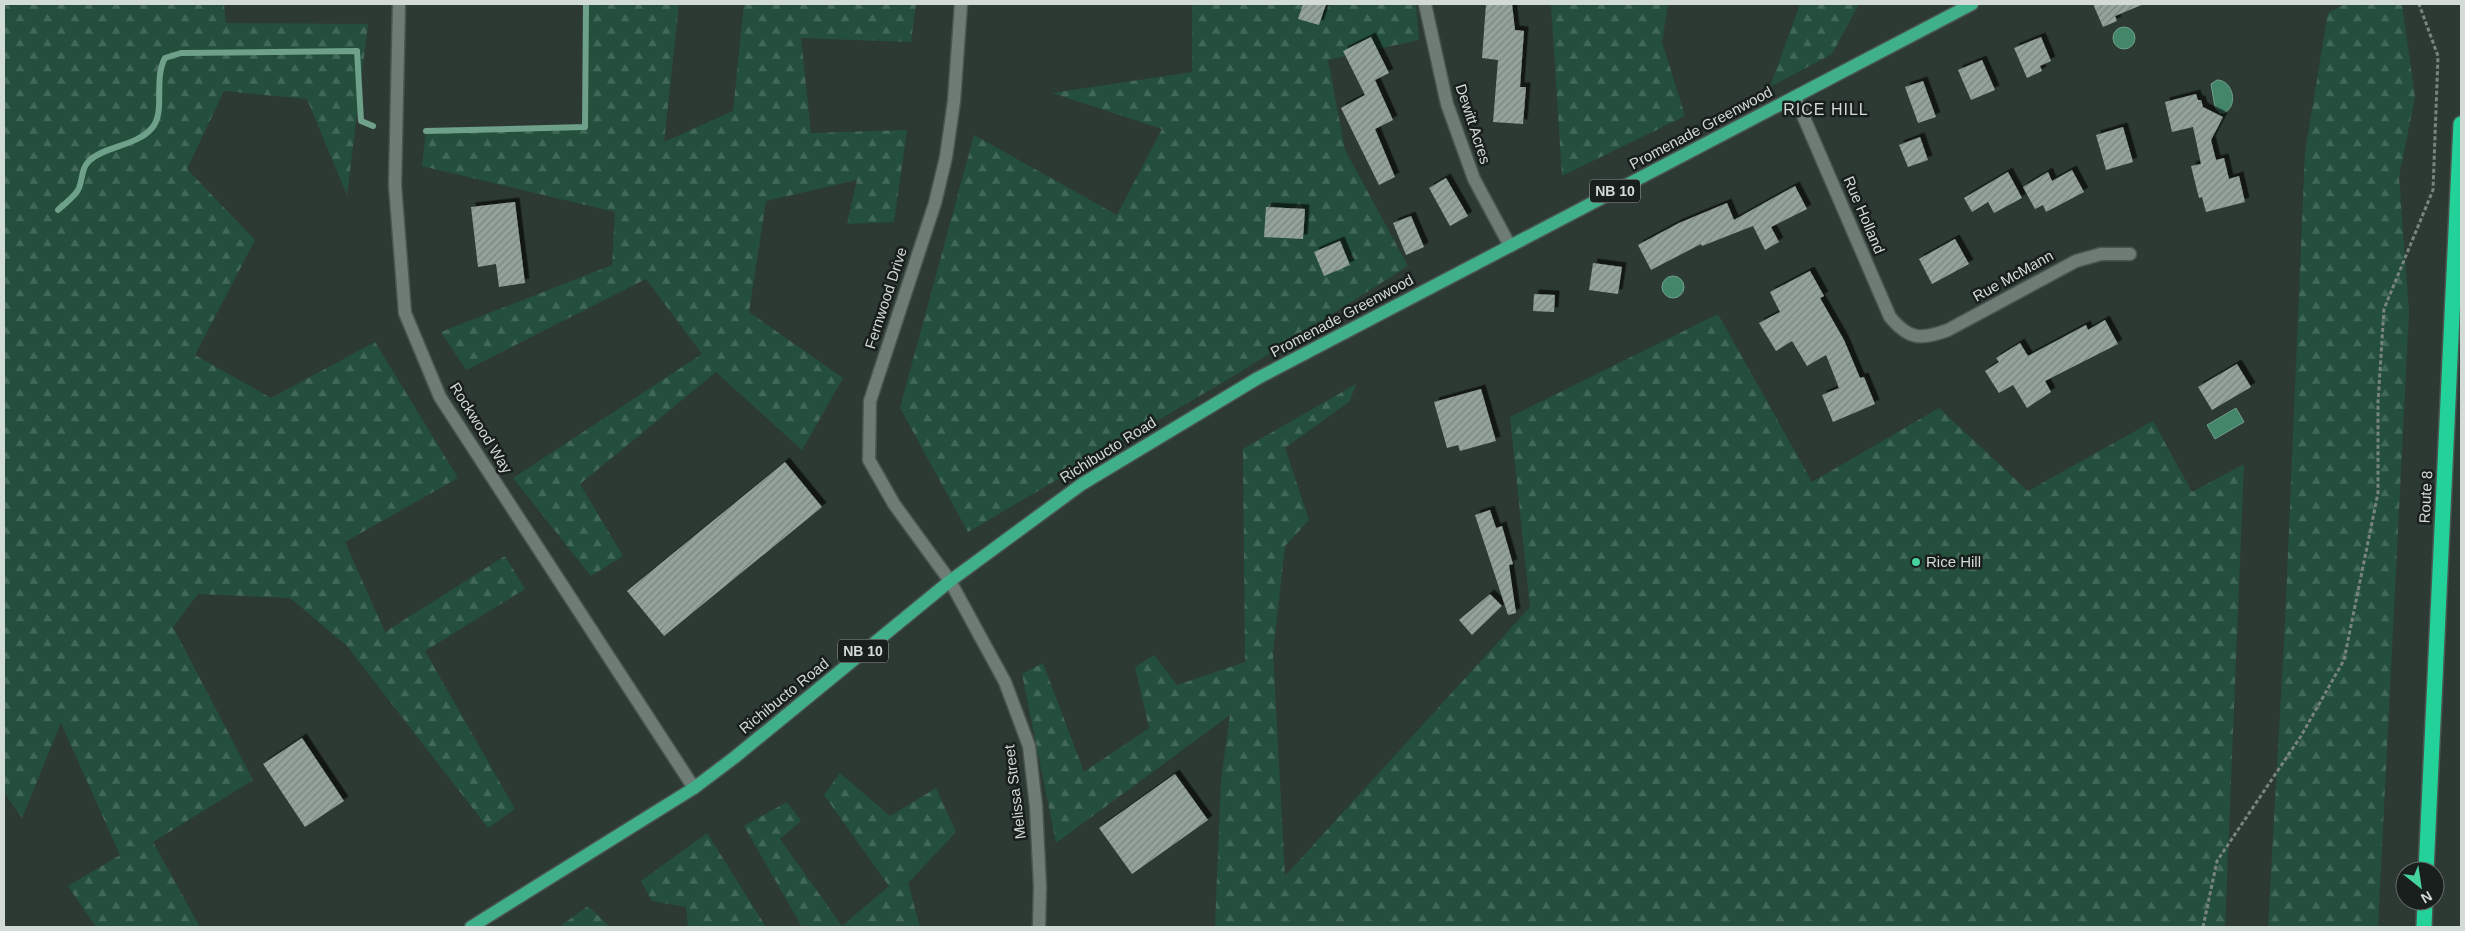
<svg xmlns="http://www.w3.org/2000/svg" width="2465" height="931" font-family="Helvetica,sans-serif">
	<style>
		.forest { fill: url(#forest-firs) }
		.water { fill: #438669; stroke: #6ea08a }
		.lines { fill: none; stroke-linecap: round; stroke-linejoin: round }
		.stream { stroke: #6ea08a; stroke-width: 6 }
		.building { fill: url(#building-hatch); filter: url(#shadow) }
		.street-casing { stroke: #4a5550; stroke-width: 15 }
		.primary-casing { stroke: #4a5550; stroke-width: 15 }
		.highway-casing { stroke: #4a5550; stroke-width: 18 }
		.path { stroke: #7a847f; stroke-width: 3; stroke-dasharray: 4 2.5; stroke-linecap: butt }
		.street { stroke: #6e7c75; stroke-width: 12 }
		.primary { stroke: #40b08a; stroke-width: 12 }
		.highway { stroke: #22d298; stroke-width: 15 }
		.poi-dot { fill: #46d49e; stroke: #191f1c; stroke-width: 2 }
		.labels { text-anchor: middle; stroke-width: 5; stroke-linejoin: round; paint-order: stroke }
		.shield { fill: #191f1c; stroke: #9ba39f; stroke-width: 1 }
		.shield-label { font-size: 14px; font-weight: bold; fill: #d3dbd7 }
		.street-label { font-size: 15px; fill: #d3dbd7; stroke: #191f1c }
		.poi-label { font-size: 15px; fill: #d3dbd7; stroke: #191f1c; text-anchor: start }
		.neighbourhood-label { font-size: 16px; letter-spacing: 1px; fill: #d3dbd7; stroke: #191f1c }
	</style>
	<defs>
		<pattern id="forest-firs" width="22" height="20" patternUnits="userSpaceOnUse" patternTransform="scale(1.25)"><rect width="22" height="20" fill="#234f3c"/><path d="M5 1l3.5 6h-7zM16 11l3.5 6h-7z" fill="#426857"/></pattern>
		<pattern id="building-hatch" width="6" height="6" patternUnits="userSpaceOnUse" patternTransform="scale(1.25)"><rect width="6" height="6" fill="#93a29a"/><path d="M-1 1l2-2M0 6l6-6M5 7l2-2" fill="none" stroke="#7a857f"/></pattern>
		<filter id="shadow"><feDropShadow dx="4.5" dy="-4.5" stdDeviation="0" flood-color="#0009"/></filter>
	</defs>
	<rect width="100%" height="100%" fill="#2d3a33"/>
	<g class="forest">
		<polygon points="4,4 224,4 226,23 368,24 347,195 307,99 224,91 187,169 255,240 195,355 271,398 375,342 458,478 345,542 385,632 505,556 525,589 425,651 515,809 488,828 347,646 290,598 198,594 173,627 253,780 153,842 200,927 96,927 68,886 120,855 61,723 22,818 4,792"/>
		<polygon points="586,4 679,4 664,142 733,111 744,4 916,4 911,42 801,38 811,133 907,130 894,222 847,224 857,180 766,201 749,312 843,378 802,450 716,372 580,484 623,556 591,576 513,478 702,354 646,279 466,370 441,332 612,265 615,212 422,166 426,131 585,127"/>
		<polygon points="1192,4 1416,4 1419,40 1328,60 1345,150 1408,266 1237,374 968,532 900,408 974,135 1117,215 1162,129 1052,93 1192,72"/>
		<polygon points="1551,4 1668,4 1662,42 1685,116 1562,176"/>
		<polygon points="1800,4 1859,4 1832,54 1770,87"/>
		<polygon points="2345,4 2402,4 2415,97 2399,177 2409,311 2378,927 2268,927 2285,624 2305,152 2328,13"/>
		<polygon points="1718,314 1812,482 1939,408 2028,491 2153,421 2192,492 2244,464 2225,927 1210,927 1215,926 1221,780 1230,715 1056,843 1022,674 1043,663 1084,772 1149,728 1135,667 1154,655 1177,685 1245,662 1243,449 1356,384 1350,401 1285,448 1309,520 1285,546 1273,653 1285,876 1530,607 1510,417"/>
		<polygon points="840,773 890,816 936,788 956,832 908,883 920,927 802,927 744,826 787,802 801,821 780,839 842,926 889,886 824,795"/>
		<polygon points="707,833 766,927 688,927 686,907 652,901 641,881"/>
		<polygon points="588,906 610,927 559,927"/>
	</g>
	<g class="water">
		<circle cx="2124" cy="38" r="11"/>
		<path d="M2217,80C2233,80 2239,106 2224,113H2220L2215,107L2211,84Z"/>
		<circle cx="1673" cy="287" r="11"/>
		<polygon points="2236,408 2244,422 2215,439 2207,425"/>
	</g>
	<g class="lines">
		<g class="stream">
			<polyline points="426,131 585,127 586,4"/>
			<path d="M58,210C64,204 76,196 79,188C83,178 81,168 90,160C105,146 137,146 152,128C166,112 153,80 165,58L181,53L357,51L361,121L373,126"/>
		</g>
	</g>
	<g class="building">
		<polygon points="1303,4 1326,4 1319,25 1298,19"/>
		<polygon points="1486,4 1512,4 1515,30 1524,31 1520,87 1526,87 1523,124 1493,122 1498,60 1482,58"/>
		<polygon points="2093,4 2144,4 2115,16 2117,21 2103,27"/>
		<polygon points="1371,37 1389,73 1375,80 1393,120 1375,129 1395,177 1379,185 1341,108 1365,95 1343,51"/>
		<polygon points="2041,37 2051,61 2040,66 2042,71 2027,78 2014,48"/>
		<polygon points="1982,60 1995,90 1971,100 1958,70"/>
		<polygon points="1923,81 1936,117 1918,123 1905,87"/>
		<polygon points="2196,94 2198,100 2201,100 2203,107 2223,117 2211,140 2216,160 2224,158 2229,179 2239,176 2245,202 2206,212 2202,197 2199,198 2191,166 2201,164 2193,127 2172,132 2165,102"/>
		<polygon points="2123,127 2133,162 2106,170 2096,135"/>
		<polygon points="1920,137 1928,160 1908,167 1899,145"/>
		<polygon points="2072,170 2084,192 2046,212 2043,205 2035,209 2023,187 2048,172 2052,181"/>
		<polygon points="2008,172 2022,198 1994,213 1988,202 1972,212 1964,198"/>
		<polygon points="1446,178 1468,216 1450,226 1429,188"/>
		<polygon points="1795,186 1807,209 1771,227 1779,242 1765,250 1753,226 1702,246 1701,244 1651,270 1638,245 1679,223 1727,203 1734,220"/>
		<polygon points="515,202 525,283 499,287 496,264 478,267 471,207"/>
		<polygon points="1266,207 1305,209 1303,239 1264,237"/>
		<polygon points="1411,216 1424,247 1406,255 1393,223"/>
		<polygon points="1955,239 1969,264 1932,284 1919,259"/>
		<polygon points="1340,241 1350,265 1324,276 1314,252"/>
		<polygon points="1593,263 1622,267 1618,294 1589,290"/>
		<polygon points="1810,271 1824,296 1820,298 1844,340 1860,378 1864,377 1875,404 1833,422 1822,395 1839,388 1826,355 1807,366 1792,341 1776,351 1759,323 1780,312 1770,292"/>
		<polygon points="1534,294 1555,295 1554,312 1533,311"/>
		<polygon points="2105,320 2118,344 2045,381 2051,392 2027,408 2013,385 1999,393 1985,371 1999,362 1996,358 2020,343 2028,356 2086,325 2088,330"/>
		<polygon points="2237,364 2251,387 2212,410 2198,387"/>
		<polygon points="1481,389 1496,441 1460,451 1458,445 1447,448 1434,402"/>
		<polygon points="785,462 822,507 664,636 627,591"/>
		<polygon points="1490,510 1496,528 1502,526 1513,564 1509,565 1516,613 1508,615 1475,515"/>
		<polygon points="1490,594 1502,606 1472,635 1459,620"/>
		<polygon points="302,738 344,801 305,827 263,764"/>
		<polygon points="1175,774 1208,820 1132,874 1099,828"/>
	</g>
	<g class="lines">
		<defs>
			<g id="street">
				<polyline points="399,4 395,185 405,313 440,397 694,788"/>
				<polyline points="961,4 954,101 946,157 935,203 870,401 869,460 894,504 950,581 1005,682 1029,746 1036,806 1040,887 1039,927"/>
				<polyline points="1425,4 1447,104 1474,179 1510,246"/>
				<path d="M1795,97L1890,317C1909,340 1921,340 1948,330L2076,261L2101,254H2130"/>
			</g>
			<polyline id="primary" points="471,927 694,788 735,757 950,581 1082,484 1258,378 1972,4"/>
			<g id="highway">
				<polyline points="2426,871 2461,124"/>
				<polyline points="2424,927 2425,901"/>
			</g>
		</defs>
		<use href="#street" class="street-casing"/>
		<use href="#primary" class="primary-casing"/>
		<use href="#highway" class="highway-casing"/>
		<polyline class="path" points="2203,927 2217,861 2301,736 2344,660 2378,493 2378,402 2384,309 2433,190 2438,56 2419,4"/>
		<use href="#street" class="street"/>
		<use href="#primary" class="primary"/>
		<use href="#highway" class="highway"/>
	</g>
	<circle class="poi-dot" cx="1916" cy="562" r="5"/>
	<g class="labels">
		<g class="shield">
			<rect x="1590" y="179.5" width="50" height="23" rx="4"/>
			<rect x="838" y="639.5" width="50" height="23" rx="4"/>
		</g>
		<g class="shield-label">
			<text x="1615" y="196">NB 10</text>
			<text x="863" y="656">NB 10</text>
		</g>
		<g class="street-label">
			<text transform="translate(1473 124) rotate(72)" y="5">Dewitt Acres</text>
			<text transform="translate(1701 128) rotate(-28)" y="5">Promenade Greenwood</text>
			<text transform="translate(1864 215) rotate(67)" y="5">Rue Holland</text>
			<text transform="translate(2013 276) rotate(-29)" y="5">Rue McMann</text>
			<text transform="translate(886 298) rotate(-72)" y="5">Fernwood Drive</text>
			<text transform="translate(1342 316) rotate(-28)" y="5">Promenade Greenwood</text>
			<text transform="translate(481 428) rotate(58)" y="5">Rockwood Way</text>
			<text transform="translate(1108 450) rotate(-32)" y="5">Richibucto Road</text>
			<text transform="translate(2426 497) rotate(-87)" y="5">Route 8</text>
			<text transform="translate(784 696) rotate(-39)" y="5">Richibucto Road</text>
			<text transform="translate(1015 792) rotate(-97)" y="5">Melissa Street</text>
		</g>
		<g class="poi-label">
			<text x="1926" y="567">Rice Hill</text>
		</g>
		<g class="neighbourhood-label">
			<text x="1826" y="115">RICE HILL</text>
		</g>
	</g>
	<rect width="2465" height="931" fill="none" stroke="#d3dbd7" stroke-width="10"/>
	<g transform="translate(2420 886) rotate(150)"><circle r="24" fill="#191f1c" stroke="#636a67"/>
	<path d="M0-4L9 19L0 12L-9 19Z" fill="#46d49e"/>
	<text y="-8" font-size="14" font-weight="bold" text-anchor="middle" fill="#d3dbd7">N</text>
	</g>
</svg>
